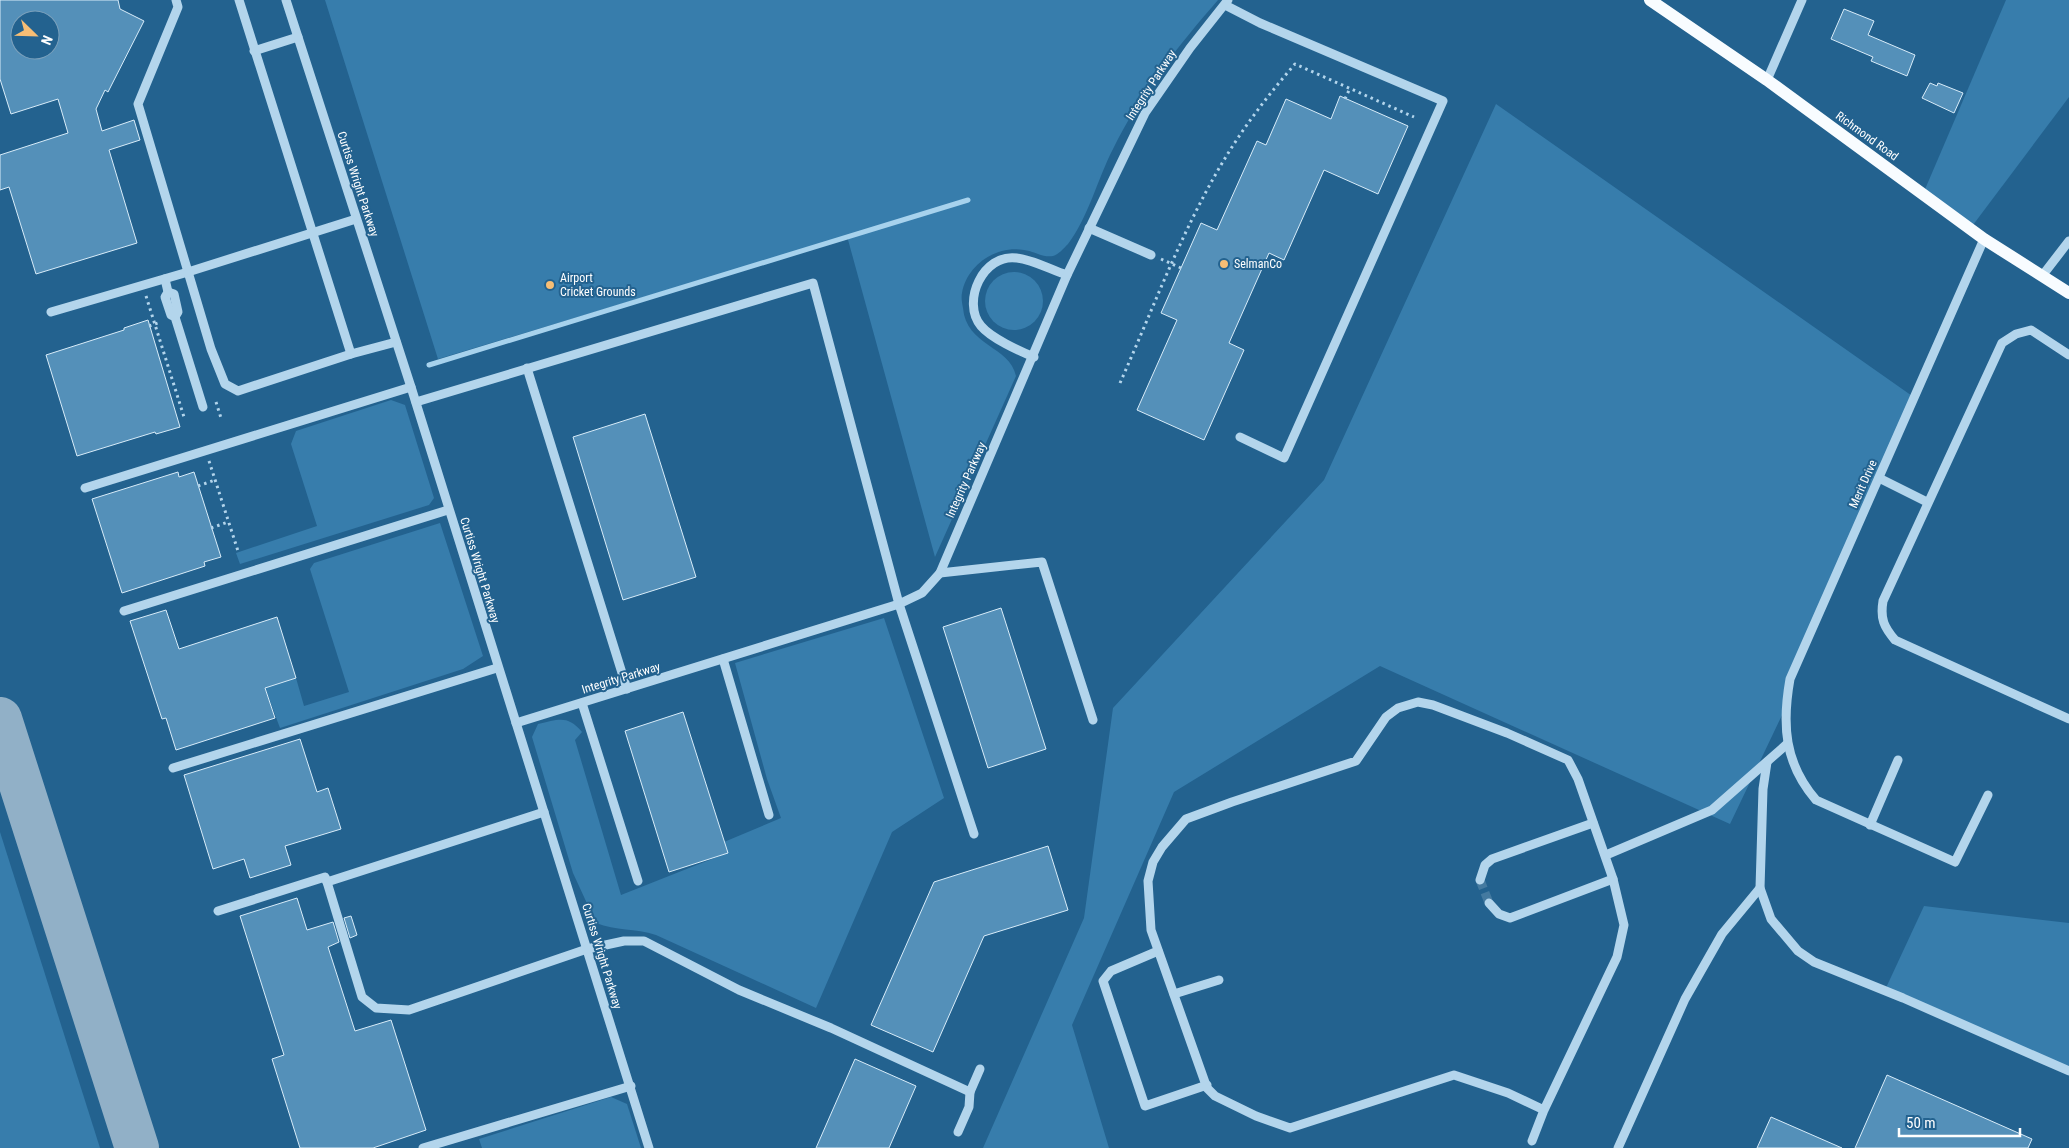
<svg xmlns="http://www.w3.org/2000/svg" width="2069" height="1148" font-family="'Roboto Condensed',sans-serif">
	<style>
		.green { fill: #377dac }
		.lines { fill: none; stroke-linecap: round; stroke-linejoin: round }
		.stream { stroke: #a7d2ed; stroke-width: 5 }
		.taxiway { stroke: #91b0c7; stroke-width: 44 }
		.building { fill: #5490b9; stroke: #d8ecf9; fill-rule: evenodd }
		.minor-tunnel { stroke: #447aa0; stroke-width: 9; stroke-dasharray: 9 4.5; stroke-linecap: butt }
		.path { stroke: #b3d5ec; stroke-width: 3; stroke-dasharray: 2.5 4; stroke-linecap: butt }
		.minor { stroke: #b3d5ec; stroke-width: 9 }
		.major { stroke: #f8fcff; stroke-width: 12 }
		.poi-dot { fill: #f7be75; stroke: #23628f; stroke-width: 2 }
		.labels { text-anchor: middle; stroke-width: 4; stroke-linejoin: round; paint-order: stroke }
		.street-label { font-size: 12px; fill: #fff; stroke: #23628f }
		.poi-label { font-size: 12px; fill: #fff; stroke: #23628f; text-anchor: start }
	</style>
	<rect width="100%" height="100%" fill="#23628f"/>
	<g class="green">
		<path d="M325,0H1218C1178,46 1140,94 1113,149C1097,180 1089,216 1068,244C1064,248 1058,255 1053,256C1043,258 1034,251 1024,250C996,245 967,265 962,293C961,297 962,303 963,308C966,346 1010,346 1016,376L935,557L847,236L438,359Z"/>
		<polygon points="2006,0 2069,0 2069,97 1970,229 1923,194"/>
		<polygon points="1496,104 1915,398 1790,679 1784,711 1730,824 1380,666 1174,792 1072,1025 1109,1148 983,1148 1084,918 1113,708 1324,480"/>
		<circle cx="1014" cy="301" r="29"/>
		<polygon points="391,400 405,405 434,498 429,505 240,564 236,553 317,526 291,444 296,431"/>
		<polygon points="440,523 483,656 463,669 280,728 265,688 296,678 304,706 349,692 310,569 314,563"/>
		<path d="M884,618L944,798L892,832L816,1008L656,935C635,928 616,931 596,923L573,873L532,737L538,724C559,719 568,715 582,732L575,740L621,895L727,853L724,842L781,818L767,779L735,663Z"/>
		<polygon points="0,832 100,1148 0,1148"/>
		<polygon points="1924,906 2069,923 2069,1071 1885,990"/>
		<polygon points="611,1097 627,1104 641,1148 482,1148 479,1139"/>
	</g>
	<g class="lines">
		<polyline class="stream" points="429,365 968,200"/>
		<polyline class="taxiway" points="0,719 137,1148"/>
	</g>
	<g class="building">
		<path d="M0,0H118L120,9L144,21L108,92L105,90L96,109L102,131L134,120L140,140L109,150L137,243L36,274L9,187L0,190V155L68,133L58,99L11,114L0,79ZM20,20H50V50H20Z"/>
		<polygon points="1844,9 1874,21 1868,35 1915,55 1907,76 1871,61 1873,57 1831,39"/>
		<polygon points="1930,83 1937,86 1938,83 1963,93 1954,113 1922,98"/>
		<polygon points="1340,96 1408,126 1378,194 1324,170 1284,260 1269,253 1229,343 1244,350 1204,440 1137,410 1177,320 1161,313 1201,223 1217,230 1257,141 1266,145 1286,99 1331,119"/>
		<polygon points="148,320 180,427 156,434 155,432 77,456 46,355 124,330 124,328"/>
		<polygon points="645,414 696,577 623,600 573,437"/>
		<polygon points="178,472 179,477 194,472 221,557 204,562 205,566 122,593 92,499"/>
		<polygon points="1001,608 1046,749 988,768 943,627"/>
		<polygon points="166,610 179,649 277,617 296,678 265,688 275,718 176,750 166,718 162,719 130,621"/>
		<polygon points="683,712 728,853 669,872 625,731"/>
		<polygon points="300,739 317,792 328,788 341,829 285,846 291,865 250,878 244,859 213,869 184,775"/>
		<polygon points="1048,846 1068,910 984,936 933,1052 871,1025 934,882"/>
		<polygon points="297,898 307,930 333,922 339,942 328,947 355,1031 391,1020 426,1130 373,1148 300,1148 272,1059 284,1055 240,916"/>
		<polygon points="351,916 357,935 350,938 344,918"/>
		<polygon points="855,1059 916,1086 889,1148 816,1148"/>
		<polygon points="1887,1075 2032,1139 2028,1148 1855,1148"/>
		<polygon points="1771,1117 1842,1148 1757,1148"/>
	</g>
	<g class="lines">
		<polyline class="minor-tunnel" points="1480,880 1489,903"/>
		<g class="path">
			<polyline points="1345,99 1350,88"/>
			<polyline points="1161,259 1181,268"/>
			<polyline points="146,296 184,417"/>
			<polyline points="149,326 161,322"/>
			<path d="M1120,383C1152,311 1181,233 1221,165C1242,129 1268,95 1295,64L1414,117"/>
			<polyline points="216,402 221,418"/>
			<polyline points="209,461 238,551"/>
			<polyline points="198,486 215,480"/>
			<polyline points="211,528 228,522"/>
		</g>
		<g class="minor">
			<polyline points="176,0 178,7 138,104 211,349 225,384 238,391 351,354"/>
			<polyline points="239,0 351,354 396,342"/>
			<polyline points="286,0 411,387 649,1148"/>
			<polyline points="1225,5 1260,23 1443,101 1284,458 1240,437"/>
			<polyline points="254,51 298,37"/>
			<polyline points="1767,80 1802,0"/>
			<polyline points="1089,228 1151,255"/>
			<path d="M1984,239L1790,679C1782,724 1784,763 1816,800L1955,862L1988,795"/>
			<polyline points="2042,276 2069,241"/>
			<polyline points="165,279 168,292 165,297 171,315 175,317 203,407"/>
			<polyline points="168,292 174,294 178,312 175,317"/>
			<polyline points="51,312 188,272 356,219"/>
			<path d="M2069,355L2031,330L2016,334L2002,343L1883,601C1880,619 1884,627 1895,640L2069,719"/>
			<path d="M1034,357C1019,351 991,338 981,326C961,302 983,253 1017,258C1034,260 1051,270 1067,275"/>
			<polyline points="527,368 627,689"/>
			<polyline points="416,402 813,283 899,604 974,834"/>
			<polyline points="1879,478 1927,502"/>
			<polyline points="85,488 411,387"/>
			<polyline points="940,573 1042,562 1093,720"/>
			<polyline points="124,611 448,510"/>
			<polyline points="723,659 769,815"/>
			<polyline points="582,703 638,881"/>
			<polyline points="516,723 899,604 922,593 940,573 1067,275 1145,113 1190,48 1228,0"/>
			<polyline points="1767,762 1763,789 1760,888 1771,919 1798,951 1814,962 1903,998 2069,1071"/>
			<polyline points="173,768 497,668"/>
			<polyline points="544,812 327,882 362,997 376,1008 409,1010 587,949 624,941 644,941 739,990 831,1028 970,1092"/>
			<polyline points="1870,825 1898,760"/>
			<polyline points="1606,855 1712,810 1787,744"/>
			<polyline points="1480,880 1485,865 1492,859 1593,823"/>
			<polyline points="1489,903 1499,914 1510,918 1613,879"/>
			<polyline points="218,911 325,877 327,882"/>
			<polyline points="1158,951 1111,971 1103,981 1145,1106 1207,1085"/>
			<polyline points="1174,994 1219,980"/>
			<polyline points="958,1132 969,1107 970,1092 980,1069"/>
			<polyline points="1532,1141 1544,1110 1617,957 1624,925 1613,879 1578,779 1568,760 1507,733 1433,705 1418,702 1398,708 1386,717 1356,761 1232,802 1186,819 1162,847 1153,862 1148,881 1151,930 1207,1088 1215,1096 1256,1116 1290,1128 1454,1075 1508,1093 1544,1110"/>
			<polyline points="423,1148 631,1086"/>
			<polyline points="1618,1148 1685,999 1722,934 1760,888"/>
		</g>
		<polyline class="major" points="1650,0 1767,80 1984,239 2069,293"/>
	</g>
	<g class="poi-dot">
		<circle cx="1224" cy="264" r="5"/>
		<circle cx="550" cy="285" r="5"/>
	</g>
	<g class="labels">
		<g class="street-label">
			<text transform="translate(1151 85) rotate(-57)" y="4">Integrity Parkway</text>
			<text transform="translate(1867 136) rotate(36)" y="4">Richmond Road</text>
			<text transform="translate(358 184) rotate(72)" y="4">Curtiss Wright Parkway</text>
			<text transform="translate(966 480) rotate(-66)" y="4">Integrity Parkway</text>
			<text transform="translate(1863 484) rotate(-66)" y="4">Merit Drive</text>
			<text transform="translate(480 570) rotate(73)" y="4">Curtiss Wright Parkway</text>
			<text transform="translate(621 678) rotate(-17)" y="4">Integrity Parkway</text>
			<text transform="translate(602 956) rotate(73)" y="4">Curtiss Wright Parkway</text>
		</g>
		<g class="poi-label">
			<text x="1234" y="268">SelmanCo</text>
			<text x="560" y="282">Airport<tspan x="560" dy="14">Cricket Grounds</tspan></text>
		</g>
	</g>
	<g transform="translate(35 35) rotate(113)"><circle r="24" fill="#23628f" stroke="#7ba1bc"/>
	<path d="M0-4L9 19L0 12L-9 19Z" fill="#f7be75"/>
	<text y="-8" font-size="14" font-weight="bold" text-anchor="middle" fill="#ffffff">N</text>
	</g>
	<path d="M1899 1128v8h121v-8" fill="none" stroke="#ffffff" stroke-width="2.5"/>
	<text x="1906" y="1128" font-size="15" fill="#ffffff" stroke="#23628f" stroke-width="4" paint-order="stroke">50 m</text>
</svg>
